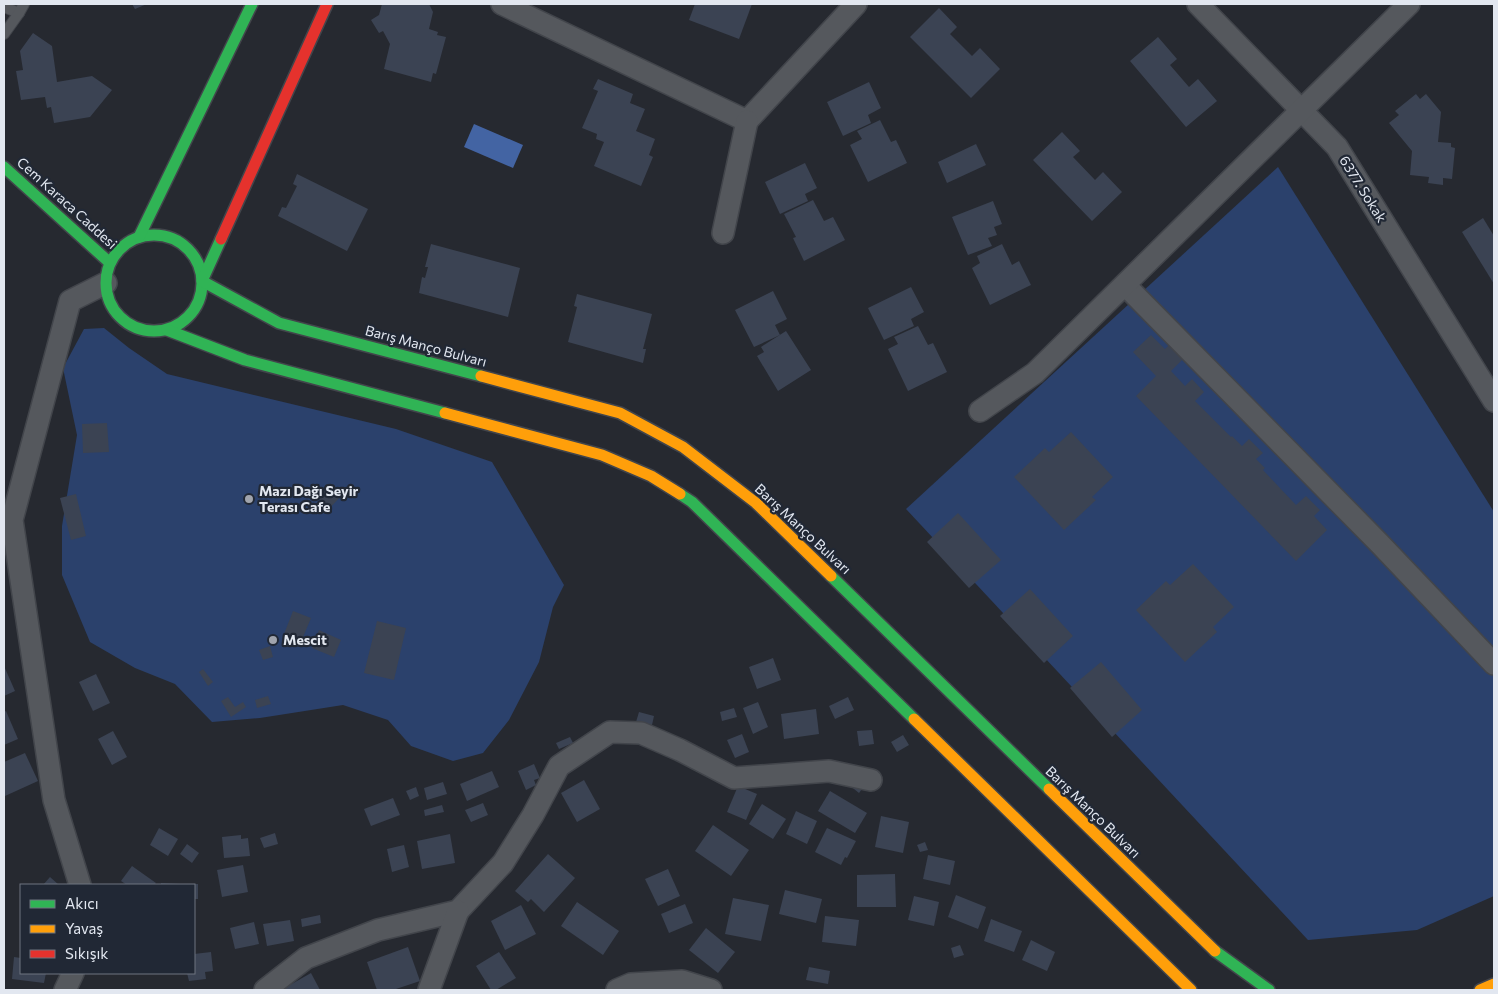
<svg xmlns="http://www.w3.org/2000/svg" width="1498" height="994" font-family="Commissioner,sans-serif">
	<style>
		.green { fill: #2b416c }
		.water { fill: #4364a3 }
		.building { fill: #3b4353 }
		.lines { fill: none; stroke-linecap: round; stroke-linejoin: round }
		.lane-casing { stroke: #42454b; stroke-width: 12 }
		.street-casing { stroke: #42454b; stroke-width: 24 }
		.fast-casing { stroke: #42454b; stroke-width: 14 }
		.slow-casing { stroke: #42454b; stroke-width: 14 }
		.jam-casing { stroke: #42454b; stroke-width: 14 }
		.lane { stroke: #55585d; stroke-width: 10 }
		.street { stroke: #55585d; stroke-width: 21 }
		.fast { stroke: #30b455; stroke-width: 11 }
		.slow { stroke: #ff9f0a; stroke-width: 11 }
		.jam { stroke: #e5322d; stroke-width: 11 }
		.poi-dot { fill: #a0a4ad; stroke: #212835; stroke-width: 2 }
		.labels { text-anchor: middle; stroke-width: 4.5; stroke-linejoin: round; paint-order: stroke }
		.street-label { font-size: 14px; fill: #e2e7f0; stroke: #212835 }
		.poi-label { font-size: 14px; font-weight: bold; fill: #e2e7f0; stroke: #212835; text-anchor: start }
	</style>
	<rect width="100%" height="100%" fill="#262930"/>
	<g class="green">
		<polygon points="1278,167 1494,512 1494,896 1417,930 1308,940 906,509"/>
		<polygon points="104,328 129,348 167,374 396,429 492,462 564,585 553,607 539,662 509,720 483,753 453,761 411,746 388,720 343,705 260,718 212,722 175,684 135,668 90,642 62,575 62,526 77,435 63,368 84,329"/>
	</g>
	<polygon class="water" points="474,124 523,145 513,168 464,147"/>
	<g class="building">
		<polygon points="132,4 147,4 135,9"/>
		<polygon points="382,4 429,4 433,12 429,29 438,32 437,35 446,37 436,74 433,73 431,82 384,69 390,44 383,31 379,33 371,20 379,15"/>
		<polygon points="695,4 752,4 739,39 689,20"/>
		<polygon points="939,8 957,27 950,34 972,56 980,48 1000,69 971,98 910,37"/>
		<polygon points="33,33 52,46 57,82 92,76 112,90 90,117 54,123 51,107 47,108 45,97 21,100 16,71 23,70 20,51"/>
		<polygon points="1158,37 1177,59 1170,65 1189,87 1198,79 1217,101 1186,127 1130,61"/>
		<polygon points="598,79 633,94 630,103 645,109 636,131 655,139 649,155 653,157 641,186 594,166 604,142 596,139 597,134 582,128 598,91 593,89"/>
		<polygon points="869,82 881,108 868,115 871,123 843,136 827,102"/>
		<polygon points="1416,94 1420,99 1426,94 1441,112 1438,142 1451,143 1451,147 1455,148 1452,179 1443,178 1443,185 1428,183 1429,177 1410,175 1412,151 1389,123 1399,115 1395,111"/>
		<polygon points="880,120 891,142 896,140 907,163 868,182 850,145 862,139 857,131"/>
		<polygon points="1062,132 1080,151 1073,157 1095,180 1103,172 1122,192 1092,221 1033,160"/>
		<polygon points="976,144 986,165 947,183 938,162"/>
		<polygon points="805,163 817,188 805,194 808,201 780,214 765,182"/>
		<polygon points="297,174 368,209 347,251 278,216 282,207 286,208 297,186 293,184"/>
		<polygon points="813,200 824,221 833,217 845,240 804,261 793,238 796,237 784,214"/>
		<polygon points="993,201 1002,224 994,227 997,235 988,238 992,246 968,255 952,217"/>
		<polygon points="1483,218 1494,236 1494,284 1462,232"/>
		<polygon points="431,244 520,268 508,317 419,293 422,277 425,278 428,267 425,267"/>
		<polygon points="1002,244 1012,265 1019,261 1031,285 990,305 972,268 980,263 977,256"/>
		<polygon points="911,287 924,312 911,319 914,326 884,340 868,308"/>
		<polygon points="773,291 787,319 775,325 780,335 754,347 735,310"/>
		<polygon points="577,294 652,314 643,349 646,349 643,363 568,342 577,307 574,306"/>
		<polygon points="918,326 928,345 933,343 947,372 908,391 888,349 898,344 894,337"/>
		<polygon points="786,331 811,370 778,391 757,356 764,352 761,347"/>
		<polygon points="1151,335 1165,349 1169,345 1183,359 1171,371 1185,386 1192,379 1204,392 1195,401 1231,437 1232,436 1242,446 1249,439 1263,453 1256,459 1265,468 1263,470 1296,505 1306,496 1320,510 1314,516 1327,530 1296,561 1136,396 1156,376 1133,352"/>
		<polygon points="107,423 109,452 83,453 82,424"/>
		<polygon points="1071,432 1113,477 1092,497 1096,500 1064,530 1014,477 1045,448 1049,452"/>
		<polygon points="331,484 342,495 329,509 318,498"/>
		<polygon points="76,494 86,536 71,540 60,498"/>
		<polygon points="958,513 1001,560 969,588 927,542"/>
		<polygon points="1193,564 1234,607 1213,627 1217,632 1185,662 1136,610 1166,581 1170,585"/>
		<polygon points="1030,589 1073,636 1044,663 1000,616"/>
		<polygon points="293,611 311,618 301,642 284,634"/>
		<polygon points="377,621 406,628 394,680 364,673"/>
		<polygon points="319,630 341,640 334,657 312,648"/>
		<polygon points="270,646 273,657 263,660 259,650"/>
		<polygon points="773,658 781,680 757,689 749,667"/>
		<polygon points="1101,662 1142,710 1112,737 1070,688"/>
		<polygon points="4,666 15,691 4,696"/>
		<polygon points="203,669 213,682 208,686 199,672"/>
		<polygon points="96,674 110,703 93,711 79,682"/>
		<polygon points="268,696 271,704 257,708 255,700"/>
		<polygon points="228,697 235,707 243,702 246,707 231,717 221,701"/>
		<polygon points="848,697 854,710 835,719 829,706"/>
		<polygon points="758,702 768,727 753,734 743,708"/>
		<polygon points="734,708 737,717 722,721 720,712"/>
		<polygon points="816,709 819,734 784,739 781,714"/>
		<polygon points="6,711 18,739 4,745 4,712"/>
		<polygon points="639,712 654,716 652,725 636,722"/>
		<polygon points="872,730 874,744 859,746 857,731"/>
		<polygon points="113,731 127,757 112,765 98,739"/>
		<polygon points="742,734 749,752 735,758 727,740"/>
		<polygon points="903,735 909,745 897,752 891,742"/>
		<polygon points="570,737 573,743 559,749 556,743"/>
		<polygon points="25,753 38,781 5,796 4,792 4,762"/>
		<polygon points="534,764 540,778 534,780 536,785 526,790 518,771"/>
		<polygon points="492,771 499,787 467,801 460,784"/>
		<polygon points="584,780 600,809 577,822 561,793"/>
		<polygon points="443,782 447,794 427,800 424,788"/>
		<polygon points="849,785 865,785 859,793"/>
		<polygon points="738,786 757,794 746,820 727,812"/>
		<polygon points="416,787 419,796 410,800 406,791"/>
		<polygon points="830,791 867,813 855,833 818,811"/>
		<polygon points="393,798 400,815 371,826 364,809"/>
		<polygon points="483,803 488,815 471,822 465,810"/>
		<polygon points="762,804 786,819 773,839 749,824"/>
		<polygon points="442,805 444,812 425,816 424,810"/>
		<polygon points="796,811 817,821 807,844 786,834"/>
		<polygon points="881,816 909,822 903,853 875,847"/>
		<polygon points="713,825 749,850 731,876 695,851"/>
		<polygon points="159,828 178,839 168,856 150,845"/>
		<polygon points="827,828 856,841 847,858 845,857 841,865 815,852"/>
		<polygon points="275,833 278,844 264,848 260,838"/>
		<polygon points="450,834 455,863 422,869 417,841"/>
		<polygon points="241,835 241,839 248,838 250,856 224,858 222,837"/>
		<polygon points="925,842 928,850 920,852 917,845"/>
		<polygon points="187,844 199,853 192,863 180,854"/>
		<polygon points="404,845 409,867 392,872 387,849"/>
		<polygon points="548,854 575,878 544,912 531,899 528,902 515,891"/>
		<polygon points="928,855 955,861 950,885 923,879"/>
		<polygon points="243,865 248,892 222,897 217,870"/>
		<polygon points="132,866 156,883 154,885 127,885 121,881"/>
		<polygon points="668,869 680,896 658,906 645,879"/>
		<polygon points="895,874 896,907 857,907 857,875"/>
		<polygon points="50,877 59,885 43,885"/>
		<polygon points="161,883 181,884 181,885 161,885"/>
		<rect x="194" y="884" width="4" height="15"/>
		<polygon points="785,890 822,899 816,923 779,914"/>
		<polygon points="956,895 986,907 978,929 948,917"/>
		<polygon points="914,896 939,902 934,926 908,920"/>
		<polygon points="733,898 769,905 761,941 725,934"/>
		<polygon points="577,902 619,931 603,955 561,926"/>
		<polygon points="685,904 693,923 669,933 661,914"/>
		<polygon points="521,905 536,934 505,950 491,921"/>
		<polygon points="320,915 321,923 302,927 301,919"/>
		<polygon points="825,916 859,920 856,946 822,942"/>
		<polygon points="991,919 1022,931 1014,952 984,941"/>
		<polygon points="290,920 294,941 267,946 263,924"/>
		<polygon points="254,922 259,944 235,949 230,928"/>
		<polygon points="706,928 735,952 718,973 689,950"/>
		<polygon points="1031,940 1055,952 1047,971 1022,960"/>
		<polygon points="960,945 964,955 954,958 951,948"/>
		<polygon points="408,947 420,981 393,990 377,990 367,962"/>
		<polygon points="211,952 213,971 205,972 206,979 189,981 187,973 194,973 194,954"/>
		<polygon points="499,952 516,978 496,990 491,990 476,966"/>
		<polygon points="14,957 21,958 21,973 46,973 44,983 12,979"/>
		<polygon points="809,967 830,971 828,984 806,980"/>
		<polygon points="311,973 320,990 281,990"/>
	</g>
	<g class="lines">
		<defs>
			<g id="lane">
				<polyline points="4,7 19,13"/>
				<polyline points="4,34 19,13 24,4"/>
			</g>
			<g id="street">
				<polyline points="502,4 747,121 856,4"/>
				<polyline points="1198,4 1337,147 1494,401"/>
				<polyline points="723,233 747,121"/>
				<polyline points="1125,285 1380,544 1494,664"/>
				<polyline points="980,411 1035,373 1409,4"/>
				<polyline points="80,885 54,800 12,520 70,301 106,283"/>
				<polyline points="65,990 73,973"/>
				<polyline points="265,990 306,958 378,930 458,911 503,863 533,815 559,766 610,732 641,733 680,750 734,778 829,771 871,780"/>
				<polyline points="429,990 458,911"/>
				<polyline points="617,990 631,984 682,981 711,990"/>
			</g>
			<g id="fast">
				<polyline points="4,167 110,263"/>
				<circle cx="154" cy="283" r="48"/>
				<polyline points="139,237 252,4"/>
				<polyline points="221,239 202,281 279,323 481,376"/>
				<polyline points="167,330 245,360 445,413"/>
				<polyline points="680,494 692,502 914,719"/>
				<polyline points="831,576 1049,789"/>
				<polyline points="1215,951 1269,990"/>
			</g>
			<g id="slow">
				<polyline points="481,376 620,413 683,447 756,503 831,576"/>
				<polyline points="445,413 602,455 651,476 680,494"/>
				<polyline points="914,719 1191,990"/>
				<polyline points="1049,789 1215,951"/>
				<polyline points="1480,990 1494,984"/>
			</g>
			<polyline id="jam" points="221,239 327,4"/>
		</defs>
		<use href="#lane" class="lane-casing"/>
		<use href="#street" class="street-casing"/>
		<use href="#fast" class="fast-casing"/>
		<use href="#slow" class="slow-casing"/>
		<use href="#jam" class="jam-casing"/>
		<use href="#lane" class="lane"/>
		<use href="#street" class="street"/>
		<use href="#fast" class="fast"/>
		<use href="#slow" class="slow"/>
		<use href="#jam" class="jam"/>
	</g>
	<g class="poi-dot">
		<circle cx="249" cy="499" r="5"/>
		<circle cx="273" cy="640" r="5"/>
	</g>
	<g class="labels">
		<g class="street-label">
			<text transform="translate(1363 189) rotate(58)" y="5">6377. Sokak</text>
			<text transform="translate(67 203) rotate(42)" y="5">Cem Karaca Caddesi</text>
			<text transform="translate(426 346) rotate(15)" y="5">Barış Manço Bulvarı</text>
			<text transform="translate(803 529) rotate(43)" y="5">Barış Manço Bulvarı</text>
			<text transform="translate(1093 812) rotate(44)" y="5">Barış Manço Bulvarı</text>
		</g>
		<g class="poi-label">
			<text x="259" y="496">Mazı Dağı Seyir<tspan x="259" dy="16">Terası Cafe</tspan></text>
			<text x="283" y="645">Mescit</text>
		</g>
	</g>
	<rect width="1498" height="994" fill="none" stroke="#e2e7f0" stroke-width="10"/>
	<rect x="20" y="884" width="175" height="90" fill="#212835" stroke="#6e7480"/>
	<rect x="30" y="900" width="25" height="8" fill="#30b455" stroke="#6e7480"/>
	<text x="65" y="909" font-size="15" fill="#e2e7f0">Akıcı</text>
	<rect x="30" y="925" width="25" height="8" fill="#ff9f0a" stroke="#6e7480"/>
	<text x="65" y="934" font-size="15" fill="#e2e7f0">Yavaş</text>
	<rect x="30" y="950" width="25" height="8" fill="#e5322d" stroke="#6e7480"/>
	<text x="65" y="959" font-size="15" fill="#e2e7f0">Sıkışık</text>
</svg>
